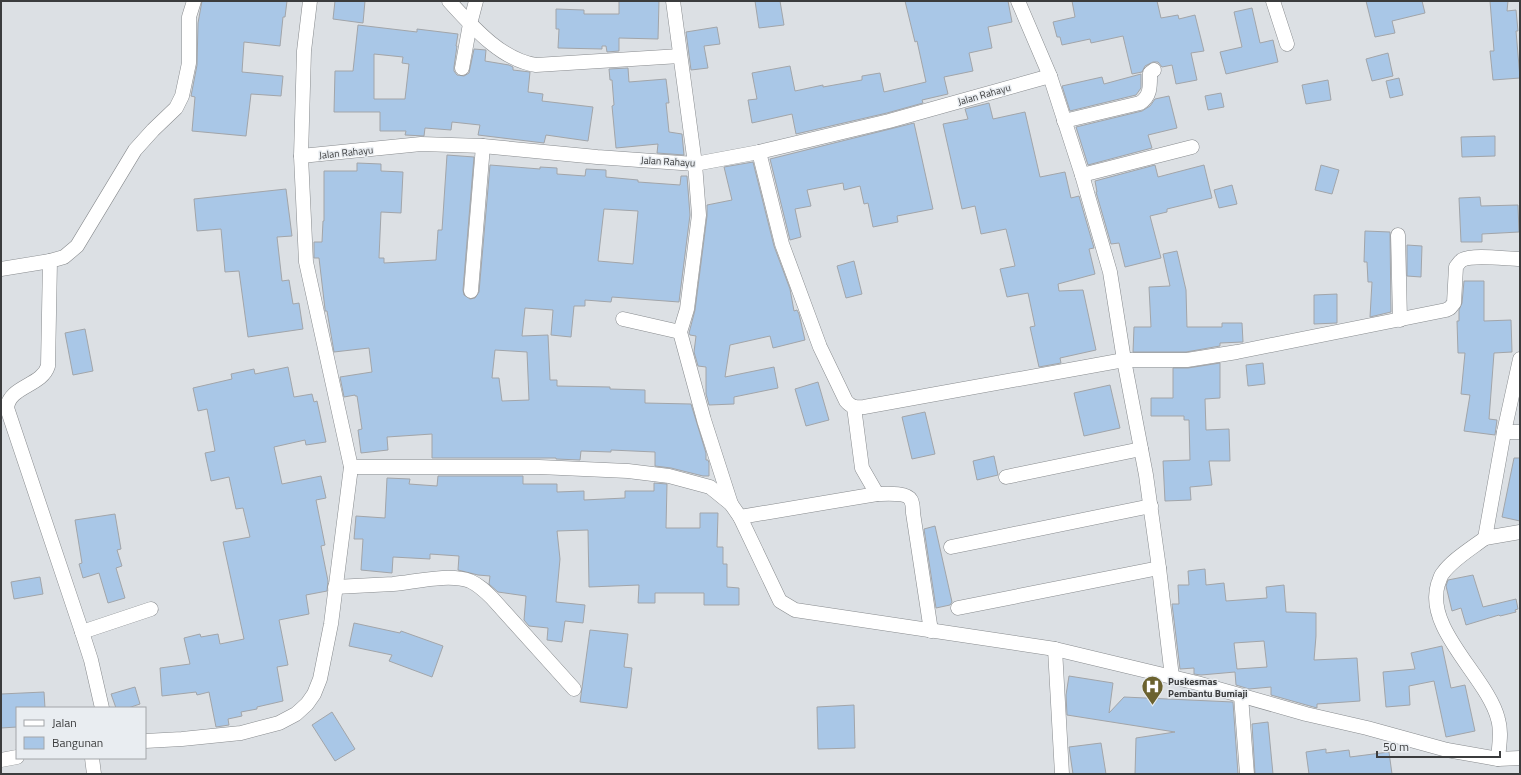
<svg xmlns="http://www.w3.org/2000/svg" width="1521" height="775" font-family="'Titillium Web',sans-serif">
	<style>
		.building { fill: #a9c7e7; stroke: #a2a5a9; fill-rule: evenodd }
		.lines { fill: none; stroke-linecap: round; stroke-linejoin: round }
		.minor-casing { stroke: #888b8e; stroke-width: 15 }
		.minor { stroke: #fff; stroke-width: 14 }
		.labels { text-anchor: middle; stroke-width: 3; stroke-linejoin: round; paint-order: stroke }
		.street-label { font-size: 10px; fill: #3b3c3d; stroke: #e9edf1 }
		.poi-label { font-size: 10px; font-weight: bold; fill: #3b3c3d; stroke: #e9edf1; text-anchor: start }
	</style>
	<rect width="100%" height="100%" fill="#dce0e4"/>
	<g class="building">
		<polygon points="202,1 287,1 285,17 283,17 280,46 244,42 242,72 283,76 281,96 251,94 246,136 192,131 195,97 191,96 197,65 198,23"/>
		<polygon points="335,1 365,1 363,23 333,19"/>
		<polygon points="619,1 659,1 658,39 619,38 619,51 607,52 606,46 602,46 602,49 558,48 559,29 556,29 556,9 584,10 584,14 619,14"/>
		<polygon points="755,1 780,1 784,25 759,28"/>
		<polygon points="905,1 1008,1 1012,22 988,27 992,48 969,53 973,71 944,77 948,94 922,100 923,103 887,113 796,134 792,114 752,123 748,100 757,99 752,73 790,66 795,91 823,85 823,87 862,80 862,76 880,73 884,92 926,82 917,41 915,42"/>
		<polygon points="1072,1 1157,1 1161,18 1178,15 1179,19 1195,15 1204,51 1191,53 1197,80 1176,84 1172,65 1162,67 1158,62 1153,62 1145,66 1142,72 1132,74 1123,36 1091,43 1090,39 1062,45 1060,37 1057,37 1053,22 1075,17"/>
		<polygon points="1366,1 1422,1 1425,13 1392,21 1395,33 1375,37"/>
		<polygon points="1490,1 1508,1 1507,11 1516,10 1518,31 1516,31 1520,78 1493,80 1490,51 1494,51"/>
		<polygon points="1252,8 1260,43 1273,40 1278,62 1226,74 1220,52 1242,47 1234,12"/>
		<path d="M358,25L417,32V29L458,34L456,46H457L454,67V71L457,75L464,76L469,73L474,49L486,50L485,61L509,65L513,67V70L530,72L528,92L543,94L542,101L593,107L588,141L546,135L544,143L478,135L480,125L452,122L451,130L425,128L424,136L405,135L406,131H380V112H334L335,71H353ZM374,54L403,57L402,63L409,64L405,99H374Z"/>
		<polygon points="717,27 720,44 704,46 708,68 691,70 686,32"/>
		<polygon points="1388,53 1393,76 1372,81 1366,59"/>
		<polygon points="628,68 629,82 666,79 669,103 666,103 669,132 682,134 684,155 657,153 658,144 616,148 612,106 614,105 612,80 610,80 609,69"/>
		<polygon points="1141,74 1141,88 1136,95 1070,111 1062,86 1102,77 1104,84"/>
		<polygon points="1399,78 1403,95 1390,98 1386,81"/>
		<polygon points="1328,80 1331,100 1306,104 1302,85"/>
		<polygon points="1221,93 1224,107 1208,110 1205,96"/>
		<polygon points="1169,96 1177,128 1148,135 1152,148 1088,165 1076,127 1142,111 1150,106 1155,99"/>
		<polygon points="989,103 993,119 1025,112 1040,177 1065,172 1071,198 1079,196 1094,248 1089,249 1095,274 1058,284 1059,291 1083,290 1096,350 1060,358 1061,363 1039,367 1030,327 1035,326 1028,293 1007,297 1000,269 1015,266 1006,229 981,234 975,206 962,209 943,124 968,119 965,109"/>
		<polygon points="914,123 933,209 897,216 898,222 873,227 868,203 864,204 860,186 844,190 843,183 807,190 811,206 795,209 801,237 790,240 770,159"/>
		<polygon points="1495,136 1495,156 1462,157 1461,137"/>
		<path d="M447,155L474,157L463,290L464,295L470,299L475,298L479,292L490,165L540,169V167L557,168V174L585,176L586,169L606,170V177L638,180V182L680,185L681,176H687L690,215L679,302L612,297L611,302L585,300V306H574L571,337L551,335L553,310L525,308L522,336L548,335L550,380H557V386L610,387V389L645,390V403L691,404L706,453V460H708L709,463V476H703L671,468L655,466V452L611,450V452L581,451L580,460L556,459V458H432V434L387,437L388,450L361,453L358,430L362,429L357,396H355V395L344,397L340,377L372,372L369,348L334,352L327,311H325V309L319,258H314V242H322L323,221H324V171H357V163L381,164V171L403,172L401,213L381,212L379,258H384V263L436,260L438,230H442ZM604,209L638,211L633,264L598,261ZM495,350L527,352L529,400L502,401L499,378H492Z"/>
		<polygon points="753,162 774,246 790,289 794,311 797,310 799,314 805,340 773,348 770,336 730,345 725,377 774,367 778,388 734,397 734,404 709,405 706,394 706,367 698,366 694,352 696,336 690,335 689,333 695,310 707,216 707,205 732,200 724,167"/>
		<polygon points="1155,165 1158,177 1204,165 1212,198 1167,209 1167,212 1150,216 1161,258 1125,267 1119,243 1111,244 1096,192 1097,192 1095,181"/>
		<polygon points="1321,165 1339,170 1332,194 1315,190"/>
		<polygon points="1232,185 1237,204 1219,208 1214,190"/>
		<polygon points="286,189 292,236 277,237 282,281 289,280 293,304 299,303 303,329 248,337 239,271 225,272 221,229 197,231 194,199"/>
		<polygon points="1480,197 1481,206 1518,205 1519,232 1482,234 1482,242 1461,242 1459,198"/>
		<polygon points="1365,231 1390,232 1391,312 1370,317 1372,282 1368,282 1367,262 1364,262"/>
		<polygon points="1407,245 1422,246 1421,277 1407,276"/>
		<polygon points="1177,251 1186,290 1187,327 1222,327 1222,323 1242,323 1243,342 1220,343 1220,346 1186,352 1133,352 1134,327 1151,327 1149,287 1170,286 1163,254"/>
		<polygon points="854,261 862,294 846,298 837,266"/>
		<polygon points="1464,281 1484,281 1484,321 1511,320 1512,352 1494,353 1489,419 1497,420 1495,435 1464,431 1470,395 1461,394 1465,353 1458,353 1457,321 1459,321 1459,310 1462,303"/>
		<polygon points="1337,294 1337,323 1314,324 1314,295"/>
		<polygon points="85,329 93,371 73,375 65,333"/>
		<polygon points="1220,363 1220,398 1205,399 1206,430 1229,429 1230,461 1209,461 1212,485 1190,487 1191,500 1165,501 1163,461 1190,460 1189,420 1184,420 1184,416 1151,416 1151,398 1173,398 1173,368 1188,368"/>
		<polygon points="1263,363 1265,384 1248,386 1246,365"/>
		<polygon points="288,367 294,397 312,394 314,402 317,401 326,442 306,445 305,440 274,447 282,484 321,476 326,498 316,500 325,545 321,546 328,581 327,591 306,595 309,614 279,620 288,665 277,667 283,701 257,707 257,709 241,712 242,716 228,719 229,725 216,727 209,692 197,695 196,692 162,696 160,668 190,664 184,638 200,634 201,637 218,634 220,644 244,639 223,542 250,537 243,508 236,509 229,477 211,481 205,453 215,451 207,409 198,411 193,388 232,379 231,374 254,369 255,374"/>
		<polygon points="818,382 829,420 806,426 795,389"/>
		<polygon points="1110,385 1120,428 1084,436 1074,393"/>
		<polygon points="925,412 935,454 912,459 902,417"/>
		<polygon points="994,456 998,475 977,480 973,461"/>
		<polygon points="1514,458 1520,458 1520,521 1502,517"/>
		<polygon points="438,476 523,476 523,484 557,484 557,492 584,491 584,500 625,498 625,491 654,491 654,483 667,484 666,528 700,528 700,513 718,513 717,547 723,547 723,564 727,564 727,587 739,588 739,605 704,605 704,593 655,593 655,603 638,603 639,585 589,587 588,530 557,531 560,559 556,602 585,605 583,623 565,621 562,642 547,640 548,628 529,626 524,620 526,596 498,592 489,584 490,576 478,575 458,570 459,556 430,554 430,559 393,557 392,573 361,570 363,539 354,539 356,516 385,518 387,478 410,479 409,484 437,486"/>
		<polygon points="115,514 121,549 117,550 122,566 116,568 125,598 108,603 99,573 83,578 79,564 82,563 75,520"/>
		<polygon points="935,526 952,602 950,605 936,608 924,529"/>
		<path d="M1205,569L1206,585L1224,583L1226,601L1267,598L1266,587L1284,585L1286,612L1316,613V636L1314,660L1357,658L1360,701L1317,704V708L1271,695V687L1249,689L1236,685L1235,672L1201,675L1194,674V668L1180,669L1172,604H1179L1178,585H1189L1188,571ZM1264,641L1267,667L1237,669L1234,643Z"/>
		<polygon points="1473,575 1483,607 1516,599 1518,609 1515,610 1516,612 1500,616 1499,615 1466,625 1461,608 1452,611 1446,586 1448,580"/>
		<polygon points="40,577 43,594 14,599 11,582"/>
		<polygon points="354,623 400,633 401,631 443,646 432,677 389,661 392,655 349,646"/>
		<polygon points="590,630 628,634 624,667 632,668 627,708 580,702"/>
		<polygon points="1442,646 1451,688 1465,685 1475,731 1446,737 1434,681 1409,686 1410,705 1386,707 1383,672 1415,669 1411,653"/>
		<polygon points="1069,676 1113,683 1109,713 1124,697 1233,702 1238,774 1135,774 1136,738 1175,732 1067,715 1066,695"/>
		<polygon points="135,687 140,704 128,708 116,708 111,694"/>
		<polygon points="44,692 45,708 17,708 17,727 1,728 1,694"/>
		<polygon points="854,705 855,748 818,749 817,707"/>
		<polygon points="332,712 355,749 335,761 312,725"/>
		<polygon points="1268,722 1273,774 1255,774 1252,724"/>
		<polygon points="1101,743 1106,774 1073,774 1069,747"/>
		<polygon points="1326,749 1326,753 1349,750 1350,757 1389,752 1392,774 1309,774 1306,752"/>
	</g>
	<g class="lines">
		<defs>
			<g id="minor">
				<path d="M449,1C472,26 501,60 536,65L680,56"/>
				<polyline points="673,1 695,164 699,215 687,309 680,332 704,420 731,504"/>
				<polyline points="1018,1 1050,76 1082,175 1110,272 1124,360 1146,475 1159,568 1172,677"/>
				<polyline points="1273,1 1287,44"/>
				<polyline points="462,68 470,24 476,1"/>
				<path d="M1064,121L1140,103C1151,96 1150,86 1150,73L1154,70"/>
				<path d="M759,152L782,244L820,347L846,401C851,407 856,408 864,407L1124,360H1187L1237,352L1446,310L1450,308L1454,303L1456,267C1458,264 1459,262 1462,260C1473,254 1507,259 1520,259"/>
				<polyline points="301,156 421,144 483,146 597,157 695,164 759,152 889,121 1050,76"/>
				<polyline points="1082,175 1192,147"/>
				<polyline points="1398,235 1400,320"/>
				<polyline points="1,269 50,261"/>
				<polyline points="471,291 483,146"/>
				<polyline points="623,319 680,332"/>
				<polyline points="1520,359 1504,432 1485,538 1520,532"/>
				<polyline points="854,407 862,468 877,494"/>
				<polyline points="1504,432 1520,432"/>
				<polyline points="351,467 539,467 628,471 669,476 710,487 731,504 740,517 780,601 795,610 1055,649 1197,683 1306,714 1367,728 1447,750 1498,759 1520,758"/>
				<polyline points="1006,477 1141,449"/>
				<path d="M740,517L877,494C884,494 907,492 911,500C913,504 913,509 913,513L931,631"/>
				<path d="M1485,538C1472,548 1452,560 1443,573C1440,576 1440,580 1438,584C1424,629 1488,678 1498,719C1502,732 1499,746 1498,759"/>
				<polyline points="951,547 1151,506"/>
				<path d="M335,587C354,586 374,585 393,584C415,582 449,573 470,581C479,585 485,591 492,598L574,689"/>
				<polyline points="958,608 1159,568"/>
				<polyline points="82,632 151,609"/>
				<polyline points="1055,649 1062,774"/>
				<polyline points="1241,696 1247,774"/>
				<path d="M102,708L91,660L82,632L7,408C9,386 42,386 48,366L50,261L64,257L77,246L135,150L153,130L176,108L182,96L189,63V17L194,1"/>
				<polyline points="145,741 182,739 241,733 279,723 296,714 307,704 314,694 320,679 331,624 351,467 306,262 301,156 304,51 310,1"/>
				<polyline points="92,758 94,774"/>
				<polyline points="1,760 17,757"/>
			</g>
		</defs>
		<use href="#minor" class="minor-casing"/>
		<use href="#minor" class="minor"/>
	</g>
	<defs>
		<symbol id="hospital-pin" viewBox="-11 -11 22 30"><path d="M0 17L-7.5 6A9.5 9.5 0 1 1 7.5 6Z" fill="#6b622f" stroke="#e9edf1"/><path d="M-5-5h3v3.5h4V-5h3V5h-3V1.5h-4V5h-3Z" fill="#fff"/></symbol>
	</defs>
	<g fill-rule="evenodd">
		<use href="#hospital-pin" x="1140" y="674" width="25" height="34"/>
	</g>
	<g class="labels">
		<g class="street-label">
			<text transform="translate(984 94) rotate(-16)" y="4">Jalan Rahayu</text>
			<text transform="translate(346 152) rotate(-6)" y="4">Jalan Rahayu</text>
			<text transform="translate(668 161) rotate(3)" y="4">Jalan Rahayu</text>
		</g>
		<g class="poi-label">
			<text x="1168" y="685">Puskesmas<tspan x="1168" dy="12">Pembantu Bumiaji</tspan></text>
		</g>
	</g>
	<rect width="1521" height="775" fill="none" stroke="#3b3c3d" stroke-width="4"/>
	<rect x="16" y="707" width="130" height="52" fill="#e9edf1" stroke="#a3a6a9"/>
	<rect x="24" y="720" width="20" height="6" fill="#ffffff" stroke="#a3a6a9"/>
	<text x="52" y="727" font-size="12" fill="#3b3c3d">Jalan</text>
	<rect x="24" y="737" width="20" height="12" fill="#a9c7e7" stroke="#a3a6a9"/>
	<text x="52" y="747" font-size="12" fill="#3b3c3d">Bangunan</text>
	<path d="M1377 751v6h123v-6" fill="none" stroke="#3b3c3d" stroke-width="2"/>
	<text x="1383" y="751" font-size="12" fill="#3b3c3d" stroke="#e9edf1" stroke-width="3" paint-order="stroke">50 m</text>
</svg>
